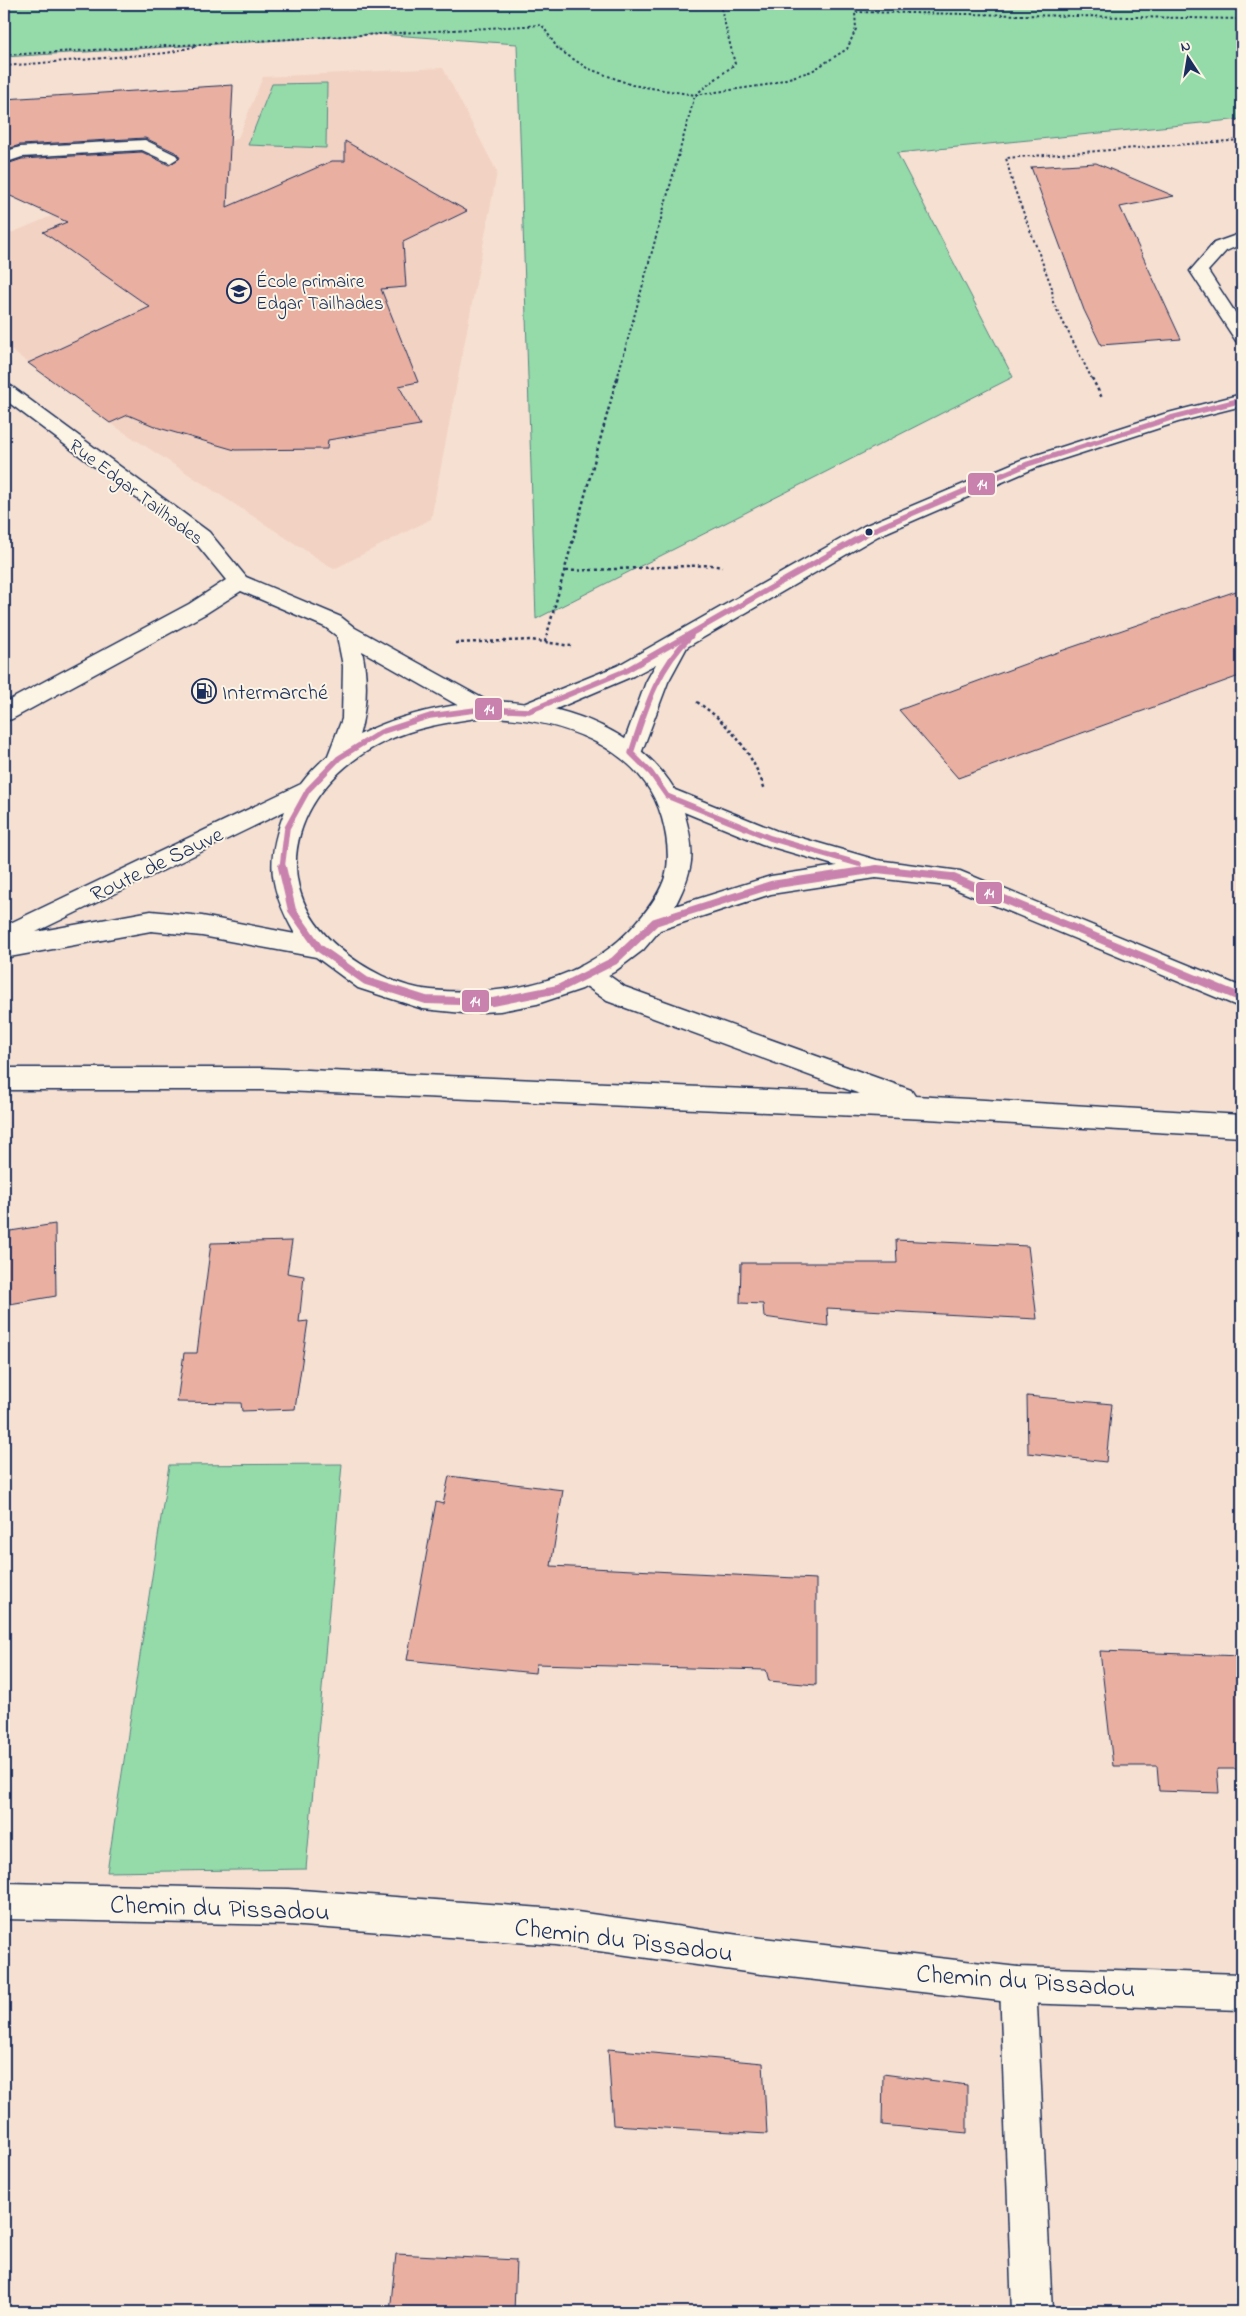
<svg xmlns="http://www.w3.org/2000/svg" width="1246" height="2316" font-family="'Indie Flower',sans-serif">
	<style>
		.built { fill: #f2d2c3 }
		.green { fill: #95dba9; stroke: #588584 }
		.building { fill: #e9b0a1; stroke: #1b2f5e }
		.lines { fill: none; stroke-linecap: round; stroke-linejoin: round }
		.lane-casing { stroke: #1b2f5e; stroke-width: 3 }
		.street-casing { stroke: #1b2f5e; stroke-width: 3 }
		.secondary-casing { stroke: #1b2f5e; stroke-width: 3 }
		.primary-casing { stroke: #1b2f5e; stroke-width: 3 }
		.path-far1 { stroke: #1b2f5e; stroke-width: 2; stroke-dasharray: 2.5 2.5; stroke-linecap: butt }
		.path { stroke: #1b2f5e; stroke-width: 2.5; stroke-dasharray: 3 3; stroke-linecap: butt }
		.lane { fill: #fcf5e5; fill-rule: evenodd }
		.street { fill: #fcf5e5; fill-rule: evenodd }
		.secondary { fill: #fcf5e5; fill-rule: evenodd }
		.primary { fill: #fcf5e5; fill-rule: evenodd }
		.bus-1-far1-casing { stroke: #fcf5e5; stroke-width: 9 }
		.bus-1-casing { stroke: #fcf5e5; stroke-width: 11 }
		.bus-1-far1 { stroke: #c882ad; stroke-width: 5.5 }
		.bus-1 { stroke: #c882ad; stroke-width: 8 }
		.bus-dot { fill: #1b2f5e; stroke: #fcf5e5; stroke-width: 2 }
		.labels { text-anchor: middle; stroke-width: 4; stroke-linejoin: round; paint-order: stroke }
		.far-poi-label { font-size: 19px; fill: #1b2f5e; stroke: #fcf5e5; text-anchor: start }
		.far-street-label { font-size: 19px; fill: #1b2f5e; stroke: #fcf5e5 }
		.poi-label { font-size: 22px; fill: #1b2f5e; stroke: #fcf5e5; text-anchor: start }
		.street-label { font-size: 22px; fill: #1b2f5e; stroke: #fcf5e5 }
		.near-street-label { font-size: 26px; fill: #1b2f5e; stroke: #fcf5e5 }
		.line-badge { stroke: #fcf5e5; stroke-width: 2 }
		.badge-label { font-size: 14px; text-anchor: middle; font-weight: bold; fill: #fff }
	</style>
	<rect width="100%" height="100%" fill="#f6e0d1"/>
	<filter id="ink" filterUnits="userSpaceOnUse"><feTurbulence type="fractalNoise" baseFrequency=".02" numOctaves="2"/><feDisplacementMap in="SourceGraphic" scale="10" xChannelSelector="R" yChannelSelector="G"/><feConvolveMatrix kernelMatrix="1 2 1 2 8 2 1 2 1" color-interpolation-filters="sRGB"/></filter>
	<g filter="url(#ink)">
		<polygon class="built" points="443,68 497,172 431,519 334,569 110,423 4,345 4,236 238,138 263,77"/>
		<g class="green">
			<polygon points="4,4 1242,4 1242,119 897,153 1013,377 536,619 517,44 379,34 4,57"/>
			<polygon points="327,83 326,148 248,145 272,84"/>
			<polygon points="342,1464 306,1869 107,1872 169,1465"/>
		</g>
		<g class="building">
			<polygon points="233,85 227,207 332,161 345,161 345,141 467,211 403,242 406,287 381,289 418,382 399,386 420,425 328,440 327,449 235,450 159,428 128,415 110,423 28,363 150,307 43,232 67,222 4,193 4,165 22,159 142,152 169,165 180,158 177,153 145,138 20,145 4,150 4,99"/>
			<polygon points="1096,163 1174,196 1120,207 1181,339 1101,345 1084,310 1031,167"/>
			<polygon points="1242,589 1242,675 958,778 899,710 1058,652"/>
			<polygon points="55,1224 56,1296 4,1305 4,1232"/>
			<polygon points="896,1240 1028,1246 1037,1319 827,1308 828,1326 764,1317 763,1304 740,1303 741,1263 897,1263"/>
			<polygon points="292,1241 287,1273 304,1276 299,1322 308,1321 295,1409 242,1411 241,1403 177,1402 184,1353 197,1353 211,1243"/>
			<polygon points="1027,1396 1112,1404 1106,1462 1028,1453"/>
			<polygon points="449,1476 563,1490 551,1566 816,1579 816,1685 769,1681 766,1670 536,1664 535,1673 407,1660 436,1502 443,1504"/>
			<polygon points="1100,1651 1242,1656 1242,1769 1217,1769 1219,1793 1159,1791 1157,1766 1113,1766"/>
			<polygon points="608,2049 763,2063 767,2134 613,2125"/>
			<polygon points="883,2074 967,2085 967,2133 882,2125"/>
			<polygon points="396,2254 516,2260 514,2312 390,2312"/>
		</g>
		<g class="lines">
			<defs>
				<g id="lane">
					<polygon points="588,964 597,967 625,987 911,1090 915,1096 1242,1115 1242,1137 927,1119 261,1090 4,1090 4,1068 261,1068 860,1094 607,1001 579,981 575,974 579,967"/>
					<polygon points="1018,1967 1031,1972 1036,1985 1052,2312 1012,2312 1000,1985 1005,1972"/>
				</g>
				<g id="street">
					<polygon points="145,140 176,155 178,158 170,163 142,150 22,157 4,163 4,152 20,147"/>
					<polygon points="1242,233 1242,244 1226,251 1208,271 1242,323 1242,342 1236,341 1190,271 1214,243"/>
					<path d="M4,384L11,386L209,532L246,577L341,617L355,628L491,703L494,709L491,715L483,717L475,715L362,651C370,687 366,731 347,764L339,766L331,764L327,758L342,719L343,666L337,636L325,627L241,591L205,614L12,719L4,721V703L189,604L226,580L195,542L4,399Z"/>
					<polygon points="4,1883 288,1889 556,1909 753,1937 1018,1967 1242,1974 1242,2010 1018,2003 753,1973 556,1945 288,1925 4,1919"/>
				</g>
				<polygon id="secondary" points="1242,394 1242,406 1178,422 1035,468 878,536 687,647 668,682 639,759 631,761 623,759 620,753 646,682 656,664 633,676 537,717 529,719 521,717 518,711 521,705 617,666 864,526 1021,460 1164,414"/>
				<path id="primary" d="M483,701C555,701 635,725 675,790L777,831L877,860L960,871L1242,987V1008L948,886L876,878L771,894L660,930L643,950L614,972L582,989L537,1004L500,1011L463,1013L423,1009L358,988L316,957L202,936L151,931L4,958V926L301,784C344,726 416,710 483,701ZM483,717C552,717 641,743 662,818C667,836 670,855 666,874C661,892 649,908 637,922C586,982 507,997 431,990C398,987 364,969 339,948C259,880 300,782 384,742C415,727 449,722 483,717ZM285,811C265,860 269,888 295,934L202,916L151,911L36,932ZM684,812L762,844L837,866L771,876L675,906C694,869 696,853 684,812Z"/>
			</defs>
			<use href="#lane" class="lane-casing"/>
			<use href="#street" class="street-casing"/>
			<use href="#secondary" class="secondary-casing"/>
			<use href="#primary" class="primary-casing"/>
			<g class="path-far1">
				<polyline points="4,55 542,25 558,49 587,68 632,85 695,95 766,85 812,71 847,49 856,29 855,12 1242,19"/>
				<polyline points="4,66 167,53 197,46"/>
				<polyline points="617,379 695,95 735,64 720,4"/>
				<polyline points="1092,379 1053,302 1052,288 1013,185 1006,158 1242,140"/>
			</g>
			<g class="path">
				<polyline points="1092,378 1102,398"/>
				<polyline points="566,571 711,565 722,567"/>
				<polyline points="545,642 617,378"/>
				<polyline points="455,643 531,640 571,646"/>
				<path d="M697,702C730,724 752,752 765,790"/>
			</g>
			<use href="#lane" class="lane"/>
			<use href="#street" class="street"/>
			<use href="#secondary" class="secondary"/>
			<use href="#primary" class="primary"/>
			<defs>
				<g id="bus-1-far1">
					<path d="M691,636C657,668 645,710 631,753L651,773L667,796L770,838L859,864"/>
					<polyline points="282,868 287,828 308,790 339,758 381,732 430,716 483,709 529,711 625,671 871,531 1028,464 1171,418 1242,400"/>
				</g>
				<polyline id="bus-1" points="282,867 292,910 319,948 366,981 426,1000 493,1002 558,989 614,961 655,922 771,885 877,869 951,877 1242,998"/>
			</defs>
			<use href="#bus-1-far1" class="bus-1-far1-casing"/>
			<use href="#bus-1" class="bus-1-casing"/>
			<use href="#bus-1-far1" class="bus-1-far1"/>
			<use href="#bus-1" class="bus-1"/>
		</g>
	</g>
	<defs>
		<symbol id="school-ring" viewBox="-11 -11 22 22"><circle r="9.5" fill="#fcf5e5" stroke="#1b2f5e" stroke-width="1.5"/><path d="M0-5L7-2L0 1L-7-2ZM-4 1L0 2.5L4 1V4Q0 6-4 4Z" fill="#1b2f5e"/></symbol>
		<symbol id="fuel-ring" viewBox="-11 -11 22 22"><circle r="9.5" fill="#fcf5e5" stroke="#1b2f5e" stroke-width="1.5"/><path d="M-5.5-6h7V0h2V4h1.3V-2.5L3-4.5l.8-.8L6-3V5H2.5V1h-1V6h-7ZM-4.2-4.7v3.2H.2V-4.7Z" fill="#1b2f5e"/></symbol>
	</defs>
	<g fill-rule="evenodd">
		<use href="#school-ring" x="225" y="277" width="28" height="28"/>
		<use href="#fuel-ring" x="190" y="677" width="28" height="28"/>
	</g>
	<circle class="bus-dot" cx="869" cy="532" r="4.5"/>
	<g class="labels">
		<g class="far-poi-label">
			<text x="256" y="287">École primaire<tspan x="256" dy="22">Edgar Tailhades</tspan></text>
		</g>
		<g class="far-street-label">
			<text transform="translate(137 491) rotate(37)" y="7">Rue Edgar Tailhades</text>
		</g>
		<g class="poi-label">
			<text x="222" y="699">Intermarché</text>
		</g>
		<g class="street-label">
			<text transform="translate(156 863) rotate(-26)" y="8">Route de Sauve</text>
		</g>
		<g class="near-street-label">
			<text transform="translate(220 1907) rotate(2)" y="9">Chemin du Pissadou</text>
			<text transform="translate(624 1939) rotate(7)" y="9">Chemin du Pissadou</text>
			<text transform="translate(1026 1980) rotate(4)" y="9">Chemin du Pissadou</text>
		</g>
	</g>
	<g class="line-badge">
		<rect x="967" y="472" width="29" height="24" rx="5" fill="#c882ad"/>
		<rect x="474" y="697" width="29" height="24" rx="5" fill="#c882ad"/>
		<rect x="975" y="881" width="28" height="24" rx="5" fill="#c882ad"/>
		<rect x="461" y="989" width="29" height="24" rx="5" fill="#c882ad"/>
	</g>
	<g class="badge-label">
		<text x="982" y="489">14</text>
		<text x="489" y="714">14</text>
		<text x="989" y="898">14</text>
		<text x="475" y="1006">14</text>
	</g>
	<rect width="1246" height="2316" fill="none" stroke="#fcf5e5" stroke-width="20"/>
	<rect x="10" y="10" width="1226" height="2296" fill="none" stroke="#1b2f5e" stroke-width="2" filter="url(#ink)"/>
	<g transform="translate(1188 58) rotate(348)" stroke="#fcf5e5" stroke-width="4" paint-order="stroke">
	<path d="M0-4L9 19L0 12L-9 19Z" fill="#1b2f5e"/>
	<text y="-8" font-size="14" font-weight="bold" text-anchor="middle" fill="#1b2f5e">N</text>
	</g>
</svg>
